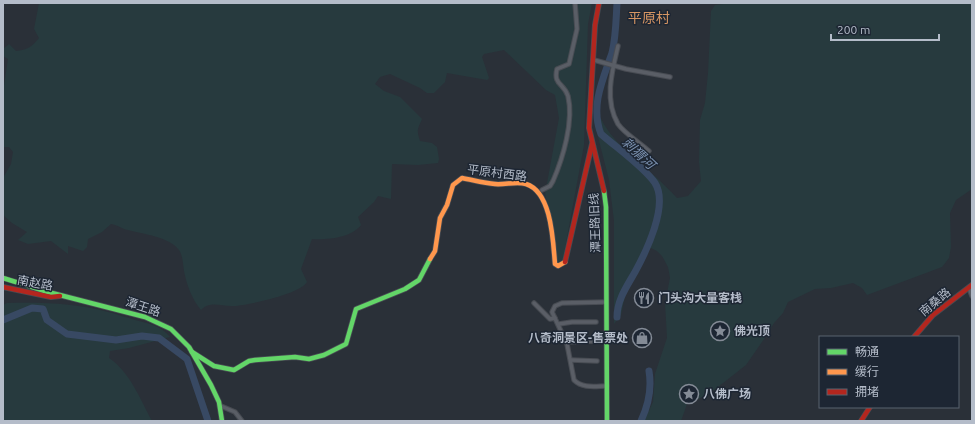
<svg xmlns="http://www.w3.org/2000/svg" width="975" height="424" font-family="Ubuntu,'Noto Sans SC',sans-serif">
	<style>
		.green { fill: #273a3e }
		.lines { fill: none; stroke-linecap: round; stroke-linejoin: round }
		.river { stroke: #384963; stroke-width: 7 }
		.street-casing { stroke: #484c53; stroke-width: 5.5 }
		.fast-casing { stroke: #484c53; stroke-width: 6 }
		.slow-casing { stroke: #484c53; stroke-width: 6 }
		.jam-casing { stroke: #484c53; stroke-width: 6 }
		.street { stroke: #5a5e66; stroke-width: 3.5 }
		.fast { stroke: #63d668; stroke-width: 4.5 }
		.slow { stroke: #ff974d; stroke-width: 4.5 }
		.jam { stroke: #b3261e; stroke-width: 4.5 }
		.labels { text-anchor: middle; stroke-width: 3; stroke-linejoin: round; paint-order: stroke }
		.street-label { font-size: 12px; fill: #b4bcc9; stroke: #1d2633 }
		.poi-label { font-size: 12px; font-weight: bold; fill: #b4bcc9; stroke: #1d2633; text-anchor: start }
		.water-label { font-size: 13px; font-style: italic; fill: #7c92b1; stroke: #1d2633 }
		.quarter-label { font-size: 14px; fill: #d59563; stroke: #1d2633 }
	</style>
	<rect width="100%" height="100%" fill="#2a3038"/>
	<g class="green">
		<path d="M39,3H592L588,24L584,145L563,259L559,264L557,260L551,217L545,194L559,118L555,95L546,90L504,50L484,54L482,57L489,78L487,80L447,73L445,82L434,93H427L420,88L390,74L380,77L375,84L384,91L400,97L422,119C418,129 416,129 420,141L432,143L437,147L439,159L438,163L418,165L392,164L391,199L378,196L374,202L358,217L361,225C351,238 327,240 312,239L301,269L307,282C300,294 249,305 234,306C222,307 211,300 201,310C192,299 187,286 184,271C183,265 183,256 179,250C170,237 143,234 128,230C122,229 118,225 111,224L102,232L88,239L87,247L83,251L68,246V254L51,241L28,244L18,240L27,232L12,223L3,215V178L11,164L13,152L9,147H3V92L8,59L3,56V49L9,44L16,51C27,50 32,47 39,38L34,29Z"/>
		<path d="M731,3H972V189L956,200L950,213L951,247L949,258L942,267L867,295L862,288L853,283L831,288L815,289L788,302L783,313L774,323L764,339L746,365L709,394L687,404L681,421H644L653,402L655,374L667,338L665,303L670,278L668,267L662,256L657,251L645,245L627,286L621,315L614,324V221L609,180L594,121L595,117H600C612,141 632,157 652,174C661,181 669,190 677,198L688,196L701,181L699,162L700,120L705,103L708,73L711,11L715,5Z"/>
		<path d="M7,303C41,302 76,303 108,312C115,313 122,317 129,318C143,323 160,324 170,337L129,348L110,351L109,358C130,372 140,399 152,421H3V305Z"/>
	</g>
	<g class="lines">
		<g class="river">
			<path d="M617,317C617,300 627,286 635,272C646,252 669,205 655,183C644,167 617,148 601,134C590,106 603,79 612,53C616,37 616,19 617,3"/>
			<polyline points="3,320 32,308 43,309 47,320 67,334 116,340 142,336 159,338 187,359 208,421"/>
			<path d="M641,421C649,404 652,389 649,371"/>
		</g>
		<defs>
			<g id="street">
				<path d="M618,46C612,71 604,100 618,124C624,133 640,143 649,151"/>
				<polyline points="594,60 626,69 670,77"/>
				<path d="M542,190L550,186L553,181C563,158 574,121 568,96C564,83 553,85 557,69L569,64L577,29L575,3"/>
				<polyline points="969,288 972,296"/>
				<path d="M606,302L562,303L555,306L552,312L567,344L574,380C583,389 596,386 607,386"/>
				<polyline points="534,303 550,319 555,318"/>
				<polyline points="559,324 572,322 596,322"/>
				<polyline points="566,342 597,341"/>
				<polyline points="571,360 597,361"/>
				<polyline points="221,406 235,412 242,421"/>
			</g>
			<g id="fast">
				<polyline points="604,191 606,207 607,421"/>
				<polyline points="3,278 48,292 145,317 171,329 189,347 211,385 219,402 222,421"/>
				<polyline points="192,352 214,366 234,370 249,361 255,360 295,357 309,359 324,355 346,344 356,309 405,289 419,280 430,259"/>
			</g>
			<path id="slow" d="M430,259L435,251L440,218L447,205L453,185L462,178C473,180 484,183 495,184C505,185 517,181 526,184C552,192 553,242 555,264L558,266L565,262"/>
			<g id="jam">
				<polyline points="599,3 595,25 589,128 604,191"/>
				<polyline points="565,262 592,144"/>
				<polyline points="3,287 51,297 60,296"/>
				<polyline points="914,337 933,315 972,285"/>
				<polyline points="861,421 870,407"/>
			</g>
		</defs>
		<use href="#street" class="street-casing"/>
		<use href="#fast" class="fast-casing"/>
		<use href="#slow" class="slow-casing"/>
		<use href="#jam" class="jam-casing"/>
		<use href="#street" class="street"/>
		<use href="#fast" class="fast"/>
		<use href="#slow" class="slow"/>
		<use href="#jam" class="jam"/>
	</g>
	<defs>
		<symbol id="restaurant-ring" viewBox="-11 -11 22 22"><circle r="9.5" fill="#1d2633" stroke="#848b96" stroke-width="1.5"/><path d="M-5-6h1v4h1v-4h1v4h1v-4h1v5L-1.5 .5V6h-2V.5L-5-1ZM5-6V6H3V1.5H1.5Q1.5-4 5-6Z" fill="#848b96"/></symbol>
		<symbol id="sight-ring" viewBox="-11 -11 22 22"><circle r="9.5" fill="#1d2633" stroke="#848b96" stroke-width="1.5"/><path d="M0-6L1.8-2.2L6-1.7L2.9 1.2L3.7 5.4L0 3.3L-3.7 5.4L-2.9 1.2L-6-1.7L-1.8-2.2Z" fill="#848b96"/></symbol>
		<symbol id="shop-ring" viewBox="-11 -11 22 22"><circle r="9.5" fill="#1d2633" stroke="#848b96" stroke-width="1.5"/><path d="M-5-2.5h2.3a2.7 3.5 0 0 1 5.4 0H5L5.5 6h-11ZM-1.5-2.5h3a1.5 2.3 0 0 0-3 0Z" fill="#848b96"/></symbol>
	</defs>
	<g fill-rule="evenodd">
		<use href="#restaurant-ring" x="633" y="287" width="22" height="22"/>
		<use href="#sight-ring" x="709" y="320" width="22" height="22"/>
		<use href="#shop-ring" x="631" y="327" width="22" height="22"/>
		<use href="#sight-ring" x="678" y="383" width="22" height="22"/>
	</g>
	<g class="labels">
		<g class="street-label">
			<text transform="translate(497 173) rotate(7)" y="4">平原村西路</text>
			<text transform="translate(595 223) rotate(-92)" y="4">潭王路旧线</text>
			<text transform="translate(35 283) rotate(10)" y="4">南赵路</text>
			<text transform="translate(935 302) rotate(-40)" y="4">南桑路</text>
			<text transform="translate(143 307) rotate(18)" y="4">潭王路</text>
		</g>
		<g class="poi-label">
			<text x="658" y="302">门头沟大量客栈</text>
			<text x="734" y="335">佛光顶</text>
			<text x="628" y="342" text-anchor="end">八奇洞景区-售票处</text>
			<text x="703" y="398">八佛广场</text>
		</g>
		<g class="water-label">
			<text transform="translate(639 153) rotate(43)" y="5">刺猬河</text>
		</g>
		<g class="quarter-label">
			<text x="649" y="23">平原村</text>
		</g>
	</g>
	<rect width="975" height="424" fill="none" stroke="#b4bcc9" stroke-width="8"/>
	<rect x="819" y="336" width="140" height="72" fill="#1d2633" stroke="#59626f"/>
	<rect x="827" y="349" width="20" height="6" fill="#63d668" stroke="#59626f"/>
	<text x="855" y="356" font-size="12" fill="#b4bcc9">畅通</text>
	<rect x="827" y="369" width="20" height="6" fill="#ff974d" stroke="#59626f"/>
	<text x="855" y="376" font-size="12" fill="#b4bcc9">缓行</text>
	<rect x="827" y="389" width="20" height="6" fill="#b3261e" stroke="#59626f"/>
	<text x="855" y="396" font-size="12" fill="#b4bcc9">拥堵</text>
	<path d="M831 34v6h108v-6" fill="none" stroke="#b4bcc9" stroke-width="2"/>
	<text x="837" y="34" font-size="12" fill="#b4bcc9" stroke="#1d2633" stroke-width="3" paint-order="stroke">200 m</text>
</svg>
